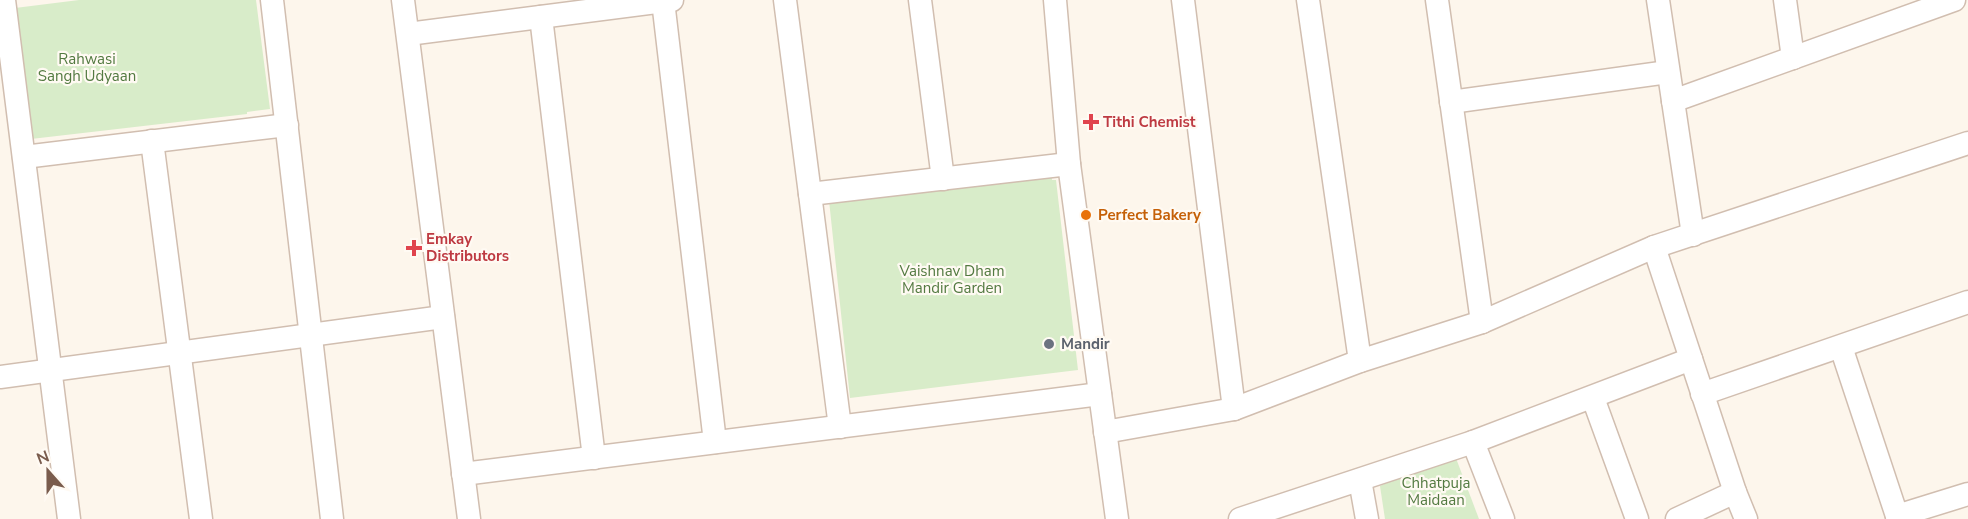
<svg xmlns="http://www.w3.org/2000/svg" width="1968" height="519" font-family="'Nunito Sans',sans-serif">
	<style>
		.green { fill: #d8ecc9 }
		.lines { fill: none; stroke-linecap: round; stroke-linejoin: round }
		.minor-casing { stroke: #d1beb0; stroke-width: 25 }
		.minor { stroke: #fff; stroke-width: 22 }
		.health-dot { fill: #e0444e; stroke: #fffaf3; stroke-width: 2 }
		.food-dot { fill: #e8710a; stroke: #fffaf3; stroke-width: 2 }
		.worship-dot { fill: #6b7280; stroke: #fffaf3; stroke-width: 2 }
		.labels { text-anchor: middle; stroke-width: 4.5; stroke-linejoin: round; paint-order: stroke }
		.park-label { font-size: 15px; fill: #537a41; stroke: #fffaf3 }
		.health-label { font-size: 15px; font-weight: bold; fill: #be3a42; stroke: #fffaf3; text-anchor: start }
		.food-label { font-size: 15px; font-weight: bold; fill: #c56008; stroke: #fffaf3; text-anchor: start }
		.worship-label { font-size: 15px; font-weight: bold; fill: #5b616d; stroke: #fffaf3; text-anchor: start }
	</style>
	<rect width="100%" height="100%" fill="#fdf6ec"/>
	<g class="green">
		<polygon points="79,0 256,0 270,109 247,112 247,114 31,139 15,8"/>
		<polygon points="1051,165 1052,180 1056,180 1078,370 850,398 828,191"/>
		<polygon points="1454,453 1479,519 1385,519 1380,486"/>
	</g>
	<g class="lines">
		<defs>
			<g id="minor">
				<polyline points="4,0 69,519"/>
				<polyline points="272,0 332,519"/>
				<polyline points="403,0 469,519"/>
				<polyline points="785,0 840,427"/>
				<polyline points="920,0 943,179"/>
				<polyline points="1055,0 1069,164 1117,519"/>
				<polyline points="1183,0 1234,409"/>
				<polyline points="1308,0 1360,361"/>
				<polyline points="1437,0 1482,322"/>
				<polyline points="1658,0 1693,235"/>
				<polyline points="1785,0 1793,58"/>
				<polyline points="663,1 715,442"/>
				<polyline points="541,17 594,458"/>
				<polyline points="408,34 672,0"/>
				<polyline points="1673,101 1954,0"/>
				<polyline points="1451,102 1668,72"/>
				<polyline points="152,141 201,519"/>
				<polyline points="24,157 287,125"/>
				<polyline points="810,194 1069,164"/>
				<polyline points="1654,247 1735,492 1746,519"/>
				<polyline points="1841,347 1898,519"/>
				<polyline points="0,377 443,317"/>
				<polyline points="1702,394 1968,302"/>
				<polyline points="1593,398 1637,519"/>
				<polyline points="1105,432 1234,409 1360,361 1482,322 1654,247 1968,143"/>
				<polyline points="1473,442 1503,519"/>
				<polyline points="463,474 1100,394"/>
				<polyline points="1360,480 1367,519"/>
				<polyline points="1897,516 1968,494"/>
				<polyline points="1240,519 1473,442 1691,359"/>
				<polyline points="1677,519 1735,492"/>
			</g>
		</defs>
		<use href="#minor" class="minor-casing"/>
		<use href="#minor" class="minor"/>
	</g>
	<g class="health-dot">
		<path d="M1088 113h6v6h6v6h-6v6h-6v-6h-6v-6h6z"/>
		<path d="M411 239h6v6h6v6h-6v6h-6v-6h-6v-6h6z"/>
	</g>
	<circle class="food-dot" cx="1086" cy="215" r="6"/>
	<circle class="worship-dot" cx="1049" cy="344" r="6"/>
	<g class="labels">
		<g class="park-label">
			<text x="87" y="64">Rahwasi<tspan x="87" dy="17">Sangh Udyaan</tspan></text>
			<text x="952" y="276">Vaishnav Dham<tspan x="952" dy="17">Mandir Garden</tspan></text>
			<text x="1436" y="488">Chhatpuja<tspan x="1436" dy="17">Maidaan</tspan></text>
		</g>
		<g class="health-label">
			<text x="1103" y="127">Tithi Chemist</text>
			<text x="426" y="244">Emkay<tspan x="426" dy="17">Distributors</tspan></text>
		</g>
		<g class="food-label">
			<text x="1098" y="220">Perfect Bakery</text>
		</g>
		<g class="worship-label">
			<text x="1061" y="349">Mandir</text>
		</g>
	</g>
	<g transform="translate(48 471) rotate(339)" stroke="#fffaf3" stroke-width="4.5" paint-order="stroke">
	<path d="M0-4.5L10 22L0 15L-10 22Z" fill="#7a5c4d"/>
	<text y="-9" font-size="16" font-weight="bold" text-anchor="middle" fill="#7a5c4d">N</text>
	</g>
</svg>
